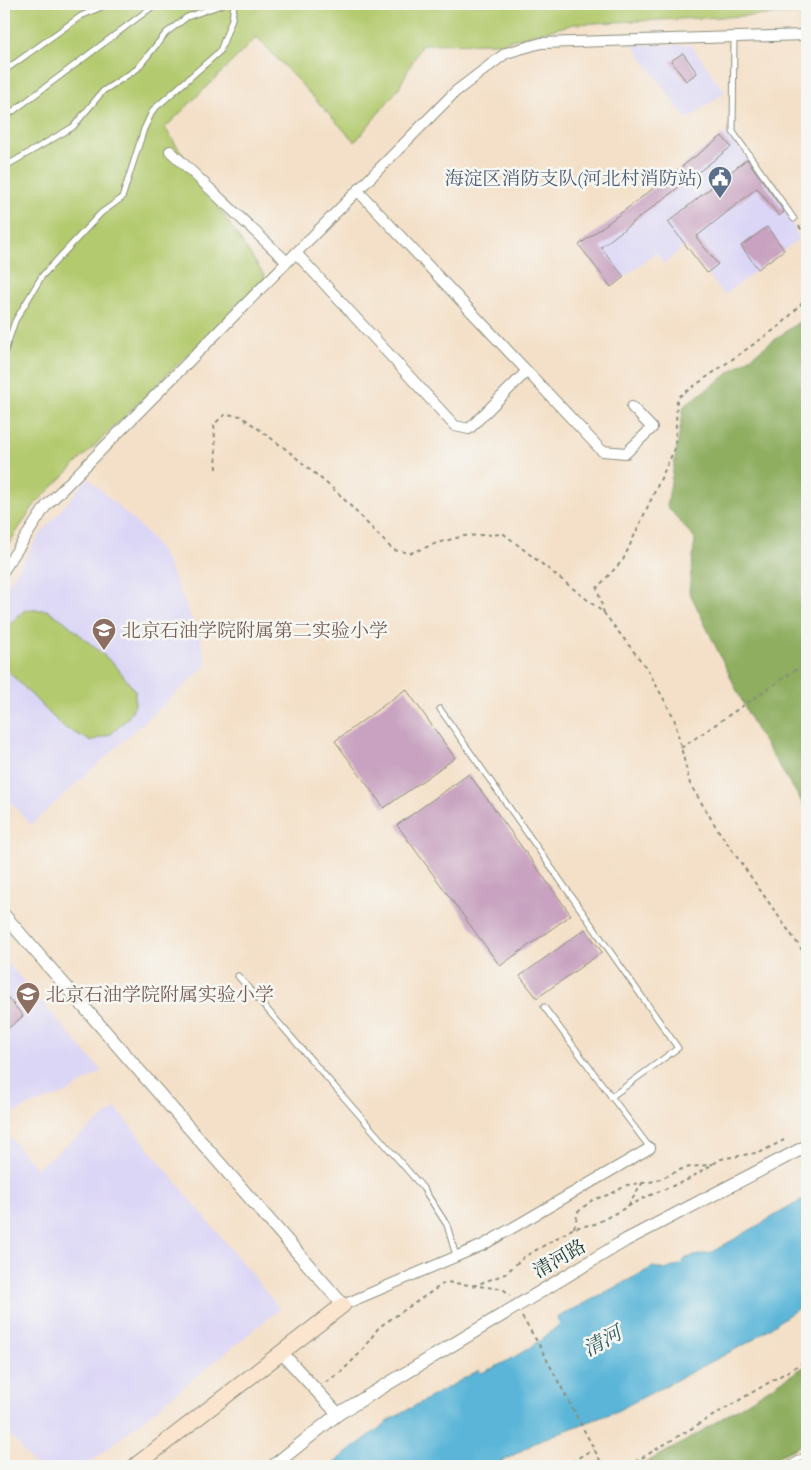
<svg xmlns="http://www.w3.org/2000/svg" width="811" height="1470" font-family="'IM FELL French Canon','Noto Serif SC',serif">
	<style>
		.built { fill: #dcd6f6 }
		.green { fill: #b4ca6e; stroke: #6a8451 }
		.forest { fill: #8fae61; stroke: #57764a }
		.water { fill: #5ab5d8; stroke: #3c7986 }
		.building { fill: #c8a2c0 }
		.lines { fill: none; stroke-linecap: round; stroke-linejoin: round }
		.service-casing { stroke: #8a8e7e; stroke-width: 7 }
		.minor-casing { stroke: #8a8e7e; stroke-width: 12 }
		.tertiary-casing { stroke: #8a8e7e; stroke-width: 14 }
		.secondary-casing { stroke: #8a8e7e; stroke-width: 17 }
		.path { stroke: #8a8e7e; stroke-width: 2; stroke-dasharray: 4 4; stroke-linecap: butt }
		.service { stroke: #fff; stroke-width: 5 }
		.minor { stroke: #fff; stroke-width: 10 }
		.tertiary { stroke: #fff; stroke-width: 12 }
		.secondary { stroke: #fbe5cf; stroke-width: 15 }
		.labels { text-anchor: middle; stroke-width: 5; stroke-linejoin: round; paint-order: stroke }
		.service-label { font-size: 19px; fill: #4e5e75; stroke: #f6f6f2; text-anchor: end }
		.education-label { font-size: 19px; fill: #785e54; stroke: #f6f6f2; text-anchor: start }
		.street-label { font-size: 19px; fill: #1f3d34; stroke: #f6f6f2 }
		.water-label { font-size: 20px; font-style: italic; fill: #2e5b5d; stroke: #f6f6f2 }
	</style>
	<rect width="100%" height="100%" fill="#f6f6f2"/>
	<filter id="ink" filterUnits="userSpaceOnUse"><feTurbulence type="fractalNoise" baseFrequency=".02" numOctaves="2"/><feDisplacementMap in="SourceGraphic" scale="10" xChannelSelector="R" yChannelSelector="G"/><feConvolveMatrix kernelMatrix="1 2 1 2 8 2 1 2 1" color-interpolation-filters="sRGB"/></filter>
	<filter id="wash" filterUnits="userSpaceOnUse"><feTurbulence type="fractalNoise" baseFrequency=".0096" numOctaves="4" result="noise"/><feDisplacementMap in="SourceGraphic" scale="20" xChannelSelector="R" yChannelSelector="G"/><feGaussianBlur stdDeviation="1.12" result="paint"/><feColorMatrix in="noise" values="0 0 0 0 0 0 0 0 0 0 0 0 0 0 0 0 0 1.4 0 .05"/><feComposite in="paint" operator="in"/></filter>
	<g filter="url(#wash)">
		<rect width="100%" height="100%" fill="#f4e0c8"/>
		<g class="built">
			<polygon points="632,44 691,45 725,92 687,120"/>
			<polygon points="727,132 787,209 799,239 724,295 686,245 664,264 656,253 611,287 579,245"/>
			<polygon points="88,478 150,536 166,560 200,637 207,665 31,825 4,795 4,591 39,536"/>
			<polygon points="4,959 102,1071 67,1093 30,1105 4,1119"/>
			<polygon points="116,1108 280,1309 86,1466 35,1466 4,1427 4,1130 36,1168"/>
		</g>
		<g class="green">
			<polygon points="4,4 807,4 807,13 574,24 500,43 422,44 398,89 355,142 257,37 165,128 266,278 35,504 4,551"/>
			<path d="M25,610H47L64,621L116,666L135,691V705L128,718L111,734L91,741L63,727L4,667C4,637 0,630 25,610Z"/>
		</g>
		<g class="forest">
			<polygon points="807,316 807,810 755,728 689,591 695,539 667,506 684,406"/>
			<polygon points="807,1365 807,1442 760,1466 639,1466 679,1445"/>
		</g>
		<path class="water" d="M807,1197V1302L751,1341L615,1412L540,1440L494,1466H329L393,1418L479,1370L481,1373C511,1361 536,1345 560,1324L557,1318L653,1267L665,1270L681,1264L686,1258L712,1252Z"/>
		<g id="blocks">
			<g class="building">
				<polygon points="683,53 697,73 686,81 671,61"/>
				<polygon points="722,136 731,147 601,247 624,277 611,287 579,245"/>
				<polygon points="747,159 784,212 779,216 757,188 696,237 718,264 707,273 668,222"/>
				<polygon points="767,227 784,250 758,269 741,246"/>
				<polygon points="406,689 455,758 384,808 335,741"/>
				<polygon points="469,774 571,915 500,966 397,825"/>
				<polygon points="585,929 602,952 537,998 520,976"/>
				<polygon points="4,993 23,1016 4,1032"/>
			</g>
		</g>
	</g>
	<g filter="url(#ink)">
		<use href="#blocks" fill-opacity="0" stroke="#8a8e7e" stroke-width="1"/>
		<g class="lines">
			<defs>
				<g id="service">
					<polyline points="734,38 733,132 794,219"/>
					<polyline points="4,71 81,16 108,4"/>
					<polyline points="4,118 156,4"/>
					<polyline points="4,167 73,127 103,91 137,69 166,33 187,17 224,4"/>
					<polyline points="4,354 15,321 42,276 101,213 122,198 144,129 153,110 220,51 232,19 234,4"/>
					<polyline points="440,709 678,1048 611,1097"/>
					<polyline points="238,976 423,1188 447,1225 456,1256"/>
					<polyline points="544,1007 650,1148"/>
					<polyline points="787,1466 807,1454"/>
				</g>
				<g id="minor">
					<polyline points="170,151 287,262"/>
					<polyline points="358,191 602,451 626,453 652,428 632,407"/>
					<polyline points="296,253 455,426 469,429 527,371"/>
					<polyline points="4,570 46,506 455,92 506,53 541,43 807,35"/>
					<polyline points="343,1305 483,1245 650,1148"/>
				</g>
				<g id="tertiary">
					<polyline points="4,915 343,1305"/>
					<polyline points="338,1414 626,1240 807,1146"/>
					<polyline points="273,1466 338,1414 281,1352"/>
				</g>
				<polyline id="secondary" points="135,1466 343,1305"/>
			</defs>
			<use href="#service" class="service-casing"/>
			<use href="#minor" class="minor-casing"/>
			<use href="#tertiary" class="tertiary-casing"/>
			<use href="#secondary" class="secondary-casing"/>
			<g class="path">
				<polyline points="799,226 807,238"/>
				<polyline points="217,469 214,424 226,414 241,416 287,450 338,493 393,550 411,553 437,543 464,536 504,534 604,613 648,670 674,718 690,784 718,830 807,957"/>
				<polyline points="604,613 597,588 623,560 675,448 677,398 781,325 807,298"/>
				<polyline points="681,748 807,662"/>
				<polyline points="628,1206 643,1182"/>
				<polyline points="574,1228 578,1212 592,1200 611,1194 627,1185 656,1181 684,1168 713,1164"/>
				<polyline points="473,1286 505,1274 524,1257 574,1228 595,1224 646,1197 687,1180 721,1159 761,1152 784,1140"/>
				<polyline points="522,1317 538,1343 603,1466"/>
				<polyline points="326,1382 341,1372 360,1353 379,1327 446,1282 503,1289 510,1295"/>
				<polyline points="565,1466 593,1449"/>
				<polyline points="628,1466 807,1360"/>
			</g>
			<use href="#service" class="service"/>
			<use href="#minor" class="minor"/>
			<use href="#tertiary" class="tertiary"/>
			<use href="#secondary" class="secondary"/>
		</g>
	</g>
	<defs>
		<symbol id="civic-pin" viewBox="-11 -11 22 30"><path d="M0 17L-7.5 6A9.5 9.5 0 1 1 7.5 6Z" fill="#5c6f8a" stroke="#f6f6f2"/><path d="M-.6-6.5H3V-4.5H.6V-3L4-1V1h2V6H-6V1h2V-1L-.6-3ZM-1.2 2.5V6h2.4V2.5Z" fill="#fff"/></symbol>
		<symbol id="school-pin" viewBox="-11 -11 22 30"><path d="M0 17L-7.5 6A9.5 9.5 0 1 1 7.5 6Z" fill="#8d6e63" stroke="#f6f6f2"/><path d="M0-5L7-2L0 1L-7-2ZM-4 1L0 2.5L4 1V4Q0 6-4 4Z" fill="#fff"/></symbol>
	</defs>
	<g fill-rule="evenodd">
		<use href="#civic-pin" x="706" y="164" width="28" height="38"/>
		<use href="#school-pin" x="90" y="616" width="28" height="38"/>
		<use href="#school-pin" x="14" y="980" width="28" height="38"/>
	</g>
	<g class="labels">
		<g class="service-label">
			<text x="702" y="185">海淀区消防支队(河北村消防站)</text>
		</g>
		<g class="education-label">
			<text x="122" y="637">北京石油学院附属第二实验小学</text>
			<text x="46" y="1001">北京石油学院附属实验小学</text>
		</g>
		<g class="street-label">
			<text transform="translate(559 1258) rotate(-30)" y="7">清河路</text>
		</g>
		<g class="water-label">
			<text transform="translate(602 1341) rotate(-29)" y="7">清河</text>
		</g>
	</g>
	<rect width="811" height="1470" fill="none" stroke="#f6f6f2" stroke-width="20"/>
</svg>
